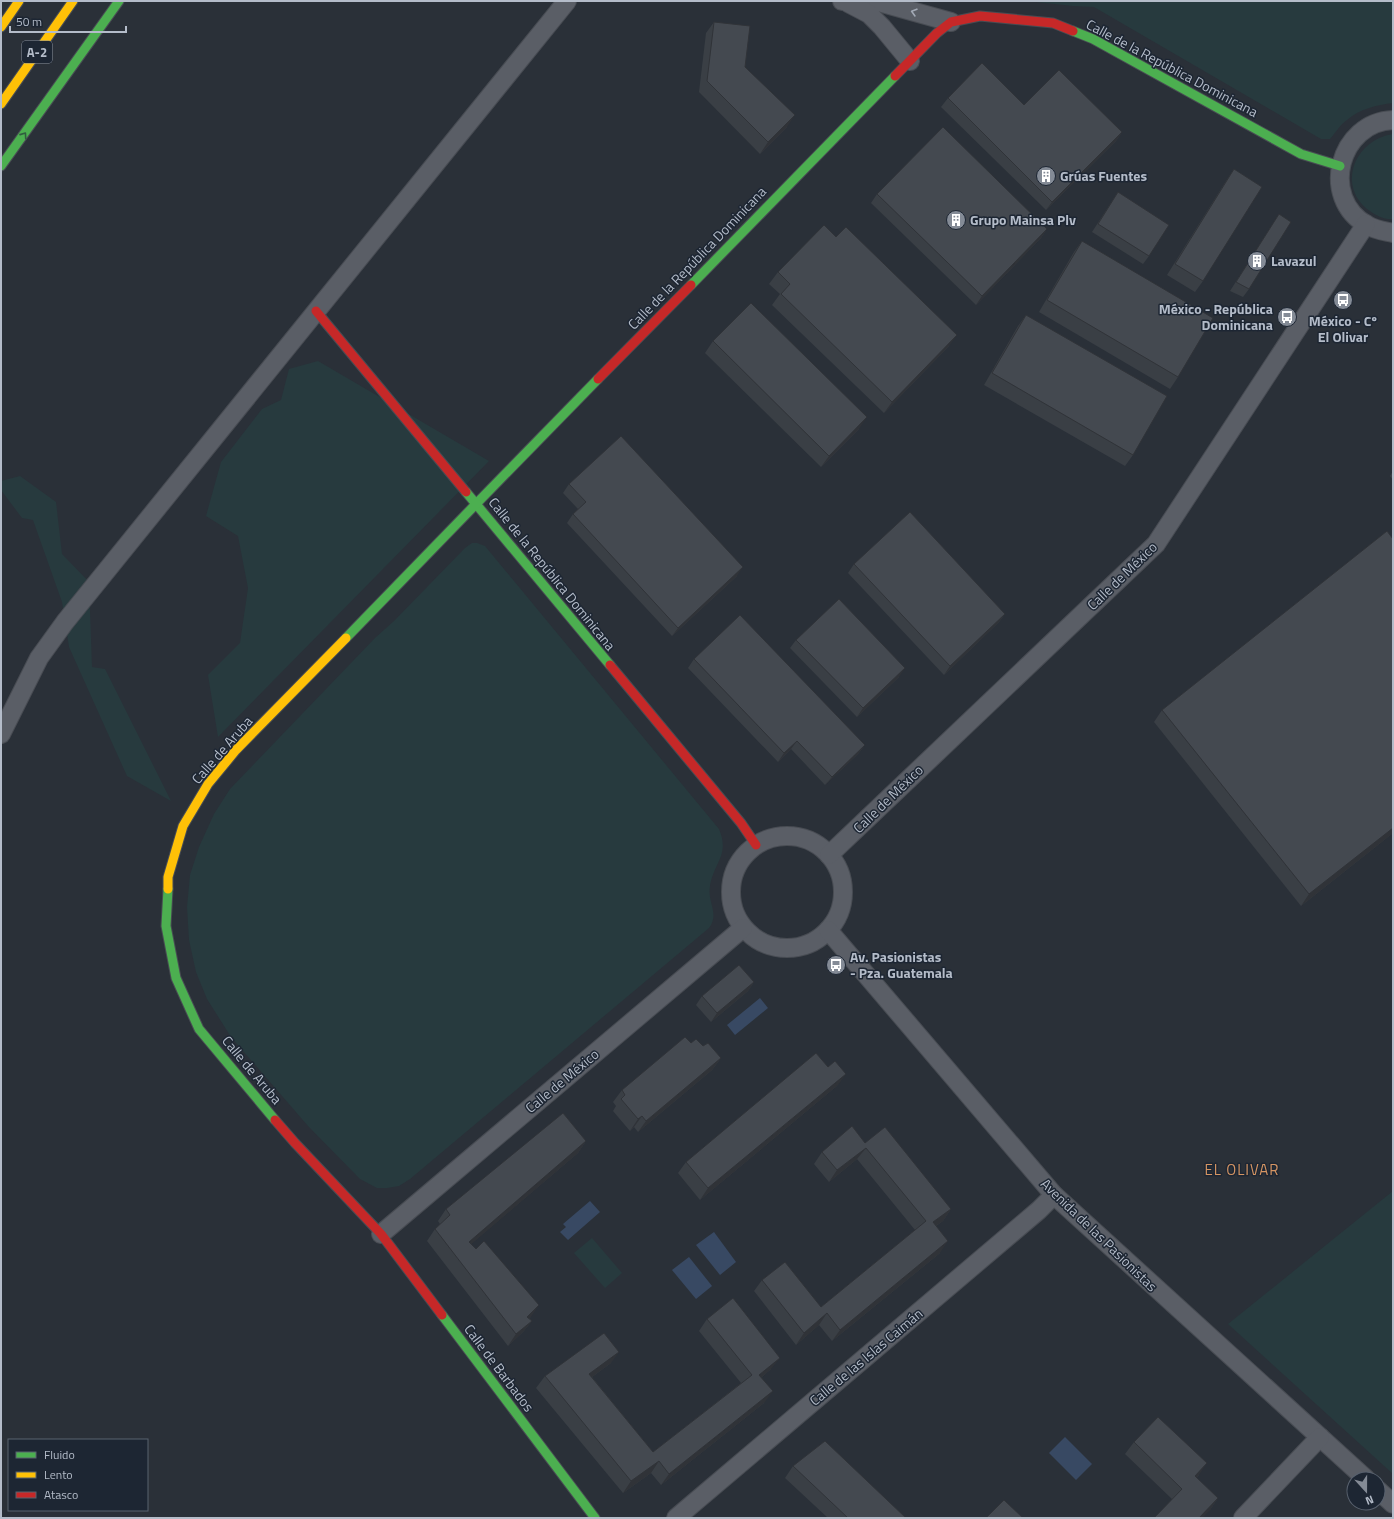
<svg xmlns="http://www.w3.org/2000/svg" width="1394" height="1519" font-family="'Titillium Web',sans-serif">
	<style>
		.green { fill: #273a3e }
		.water { fill: #384963 }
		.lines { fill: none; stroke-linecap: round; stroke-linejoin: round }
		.street-casing { stroke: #484c53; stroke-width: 20 }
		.fast-casing { stroke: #484c53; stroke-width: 11 }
		.slow-casing { stroke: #484c53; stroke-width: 11 }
		.jam-casing { stroke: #484c53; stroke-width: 11 }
		.street { stroke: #5a5e66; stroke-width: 18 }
		.fast { stroke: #4caf50; stroke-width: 9 }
		.slow { stroke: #ffc107; stroke-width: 9 }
		.jam { stroke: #c62828; stroke-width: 9 }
		.wall { fill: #3a3f45 }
		.shaded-wall { fill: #303338 }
		.building { fill: #444950; stroke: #303338 }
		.oneway { stroke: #a2a9b5 }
		.oneway2 { stroke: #305d3f }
		.labels { text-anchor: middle; stroke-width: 3; stroke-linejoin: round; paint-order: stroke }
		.shield { fill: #1d2633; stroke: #878f9c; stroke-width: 1 }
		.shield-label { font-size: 13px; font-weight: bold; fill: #b4bcc9 }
		.street-label { font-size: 14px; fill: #b4bcc9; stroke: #1d2633 }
		.poi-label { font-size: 14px; font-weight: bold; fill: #b4bcc9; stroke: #1d2633; text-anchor: start }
		.neighbourhood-label { font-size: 15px; letter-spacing: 1px; fill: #d59563; stroke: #1d2633 }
	</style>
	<rect width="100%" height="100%" fill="#2a3038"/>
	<g class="green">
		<path d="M1027,1H1393V103C1377,105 1359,109 1347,120C1340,125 1336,132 1330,139H1321L1094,7L1073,6Z"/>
		<path d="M1393,134V219C1385,220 1377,216 1370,211C1336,187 1354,140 1393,134Z"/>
		<polygon points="318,361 489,461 218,737 208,675 240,643 248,588 238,536 206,516 221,462 262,409 281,400 289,369"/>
		<polygon points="20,476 56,502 62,554 89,582 92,667 105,669 171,801 127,776 69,647 62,602 33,520 22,518 1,490 1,481"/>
		<path d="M472,543H477L485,546L719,829C730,855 714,862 710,886C707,903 720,913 709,928L410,1179L399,1186L387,1188H377L360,1179L308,1126L231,1037L207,999L196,972L189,940L187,907L190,875L199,847L214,814L230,789L375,638L394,621L465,548Z"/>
		<polygon points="1393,1191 1393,1474 1228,1324"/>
		<polygon points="592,1238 622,1273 605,1288 574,1253"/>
	</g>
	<g class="water">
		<polygon points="760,998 768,1008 735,1035 727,1025"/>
		<polygon points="590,1201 600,1212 568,1240 560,1232 566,1227 563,1224"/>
		<polygon points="714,1232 736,1262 720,1275 696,1245"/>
		<polygon points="689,1257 712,1286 696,1299 672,1270"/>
		<polygon points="1065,1437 1092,1464 1076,1480 1049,1453"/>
	</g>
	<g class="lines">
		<defs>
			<g id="street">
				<polyline points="842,1 879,2 951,22"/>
				<polyline points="848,3 869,14 882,27 910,61"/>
				<path d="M1393,120C1339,122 1319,198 1367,225C1375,230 1384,231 1393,233"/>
				<polyline points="1,734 39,658 65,622 567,1"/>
				<circle cx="787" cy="892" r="56"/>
				<polyline points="829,855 1156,544 1366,224"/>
				<polyline points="828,930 1054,1195 1366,1479"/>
				<polyline points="381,1234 743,928"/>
				<polyline points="1378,1490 1393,1504"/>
				<polyline points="676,1518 1039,1210 1054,1195"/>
				<polyline points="1243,1518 1320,1437"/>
			</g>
			<g id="fast">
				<polyline points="1073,31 1093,39 1301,154 1340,166"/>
				<polyline points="1,166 119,1"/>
				<polyline points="691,285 895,76"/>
				<polyline points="598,379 476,504 610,665"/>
				<polyline points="346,638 476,504 466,492"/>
				<polyline points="168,889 166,926 176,978 199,1029 275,1120"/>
				<polyline points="442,1315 595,1518"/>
			</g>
			<g id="slow">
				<polyline points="1,27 19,1"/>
				<polyline points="1,104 73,1"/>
				<polyline points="168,889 168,877 183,826 208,784 236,750 346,638"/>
			</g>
			<g id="jam">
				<polyline points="895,76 937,33 951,22 980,16 1053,23 1073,31"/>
				<polyline points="316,311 466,492"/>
				<polyline points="598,379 691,285"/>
				<polyline points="610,665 741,823 756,845"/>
				<polyline points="275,1120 295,1143 381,1234 442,1315"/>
			</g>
		</defs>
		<use href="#street" class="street-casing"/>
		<use href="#fast" class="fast-casing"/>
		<use href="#slow" class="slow-casing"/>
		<use href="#jam" class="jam-casing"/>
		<use href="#street" class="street"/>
		<use href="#fast" class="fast"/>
		<use href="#slow" class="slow"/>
		<use href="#jam" class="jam"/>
	</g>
	<g class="wall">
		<polygon points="714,22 787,127 760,154 699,92 706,33"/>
		<polygon points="948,98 1024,105 1122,132 1116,141 1046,210 941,107"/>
		<polygon points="1234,169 1203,281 1195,292 1167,275 1226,181"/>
		<polygon points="1118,192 1149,256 1143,264 1092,232"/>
		<polygon points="877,194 1047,229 1041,238 976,305 871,203"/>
		<polygon points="1279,214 1249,289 1243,297 1230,291"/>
		<polygon points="836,237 949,346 884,413 772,305 780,294 769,284 778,272"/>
		<polygon points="1082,241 1178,377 1170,389 1039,312 1074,252"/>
		<polygon points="1026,315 1133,455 1125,466 984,385 1018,326"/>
		<polygon points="713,341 859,429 821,467 705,353"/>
		<polygon points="1393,471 1393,480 1390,476"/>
		<polygon points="569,484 737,576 672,636 567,523 573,514 578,509 563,493"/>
		<polygon points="854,564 1005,614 999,622 944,675 848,573"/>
		<polygon points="796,640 899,677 857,717 790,648"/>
		<polygon points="694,659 865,745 858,754 825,785 791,749 778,762 688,668"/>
		<polygon points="1162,710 1393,833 1301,906 1154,722"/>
		<polygon points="754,982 748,991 711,1022 696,1005 702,996"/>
		<polygon points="691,1043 703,1046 721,1058 712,1070 638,1132 634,1127 630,1131 613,1111 616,1106 613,1102 622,1090"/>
		<polygon points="838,1085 700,1200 678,1173 686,1162"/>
		<polygon points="586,1141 578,1153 471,1244 531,1317 529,1318 532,1321 523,1332 508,1346 427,1241 435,1229 440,1224 438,1221 446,1209"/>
		<polygon points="865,1143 951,1209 943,1221 936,1226 940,1253 832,1341 819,1325 796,1345 754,1291 762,1280 821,1307 915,1230 857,1159 829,1182 814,1164 822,1152"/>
		<polygon points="707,1319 771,1369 761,1378 764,1403 661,1485 651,1473 623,1493 536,1388 545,1376 611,1363 592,1377 653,1452 741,1383 699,1331"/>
		<polygon points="1134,1442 1199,1475 1196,1478 1218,1498 1210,1510 1172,1499 1125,1454"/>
		<polygon points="793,1466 906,1518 828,1518 785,1478"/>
	</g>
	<g class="shaded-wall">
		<polygon points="795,115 787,127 760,154 768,142"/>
		<polygon points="1122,132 1116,141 1046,210 1052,202"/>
		<polygon points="1047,229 1041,238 976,305 982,296"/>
		<polygon points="957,335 949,346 884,413 892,402"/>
		<polygon points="867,417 859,429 821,467 829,456"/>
		<polygon points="743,567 737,576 672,636 678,628"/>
		<polygon points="1005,614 999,622 944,675 950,666"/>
		<polygon points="905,668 899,677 857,717 863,708"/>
		<polygon points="797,741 791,749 778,762 784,753"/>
		<polygon points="865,745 858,754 825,785 832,777"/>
		<polygon points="1393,828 1393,833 1301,906 1309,894"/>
		<polygon points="754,982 748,991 711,1022 717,1013"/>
		<polygon points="721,1058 712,1070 638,1132 646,1121"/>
		<polygon points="846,1074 838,1085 700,1200 708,1188"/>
		<polygon points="642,1116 634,1127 630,1131 638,1119"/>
		<polygon points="586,1141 578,1153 461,1253 469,1242"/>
		<polygon points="866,1148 857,1159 829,1182 837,1170"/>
		<polygon points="951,1209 943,1221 925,1233 933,1222"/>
		<polygon points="948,1241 940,1253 832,1341 840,1330"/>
		<polygon points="539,1305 531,1317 519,1328 527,1317"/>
		<polygon points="827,1313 819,1325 796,1345 804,1333"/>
		<polygon points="532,1321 523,1332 508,1346 516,1334"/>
		<polygon points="619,1352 611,1363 581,1385 589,1374"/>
		<polygon points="780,1358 771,1369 751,1387 759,1375"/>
		<polygon points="773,1391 764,1403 661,1485 669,1474"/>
		<polygon points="659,1461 651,1473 623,1493 631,1481"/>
		<polygon points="1207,1463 1199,1475 1186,1488 1195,1476"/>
		<polygon points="1218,1498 1210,1510 1202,1518 1199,1518"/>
	</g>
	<g class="building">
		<polygon points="714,22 750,26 745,67 795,115 768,142 707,81"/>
		<polygon points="982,63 1024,105 1059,70 1122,132 1052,202 948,98"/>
		<polygon points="943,127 1047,229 982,296 877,194"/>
		<polygon points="1234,169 1262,187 1203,281 1175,264"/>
		<polygon points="1118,192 1169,225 1149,256 1098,224"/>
		<polygon points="1279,214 1291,222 1249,289 1236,282"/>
		<polygon points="824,225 836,237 846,227 957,335 892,402 781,294 790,284 778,272"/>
		<polygon points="1082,241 1213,318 1178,377 1047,300"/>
		<polygon points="751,303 867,417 829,456 713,341"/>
		<polygon points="1026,315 1167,396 1133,455 992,373"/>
		<polygon points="621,436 743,567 678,628 573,514 586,502 569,484"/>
		<polygon points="910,512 1005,614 950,666 854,564"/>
		<polygon points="1387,531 1393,539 1393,828 1309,894 1162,710"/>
		<polygon points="839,599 905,668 863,708 796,640"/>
		<polygon points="740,615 865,745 832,777 797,741 784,753 694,659"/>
		<polygon points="739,965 754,982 717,1013 702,996"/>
		<polygon points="685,1037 691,1043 696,1039 703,1046 708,1043 721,1058 646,1121 642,1116 638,1119 621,1099 625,1095 622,1090"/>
		<polygon points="816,1053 828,1067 835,1061 846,1074 708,1188 686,1162"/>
		<polygon points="563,1113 586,1141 469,1242 476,1249 484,1241 539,1305 527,1317 532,1321 516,1334 435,1229 450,1215 446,1209"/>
		<polygon points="852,1126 865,1143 885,1127 951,1209 933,1222 948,1241 840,1330 827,1313 804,1333 762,1280 785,1262 821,1307 926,1221 866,1148 837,1170 822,1152"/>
		<polygon points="733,1298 780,1358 759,1375 773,1391 669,1474 659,1461 631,1481 545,1376 604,1333 619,1352 589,1374 653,1452 752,1375 707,1319"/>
		<polygon points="1158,1417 1207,1463 1195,1476 1218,1498 1199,1518 1154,1518 1182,1489 1134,1442"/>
		<polygon points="825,1441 906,1518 848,1518 793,1466"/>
		<polygon points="1004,1500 1023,1518 986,1518"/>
	</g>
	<defs><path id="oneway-chevron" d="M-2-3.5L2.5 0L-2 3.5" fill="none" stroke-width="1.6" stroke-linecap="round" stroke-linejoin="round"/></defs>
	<use class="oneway" href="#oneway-chevron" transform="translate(914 12) rotate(-164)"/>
	<use class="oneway2" href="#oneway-chevron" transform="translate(24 135) rotate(-55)"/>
	<defs>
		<symbol id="building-disc" viewBox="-11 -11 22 22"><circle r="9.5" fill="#848b96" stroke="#1d2633"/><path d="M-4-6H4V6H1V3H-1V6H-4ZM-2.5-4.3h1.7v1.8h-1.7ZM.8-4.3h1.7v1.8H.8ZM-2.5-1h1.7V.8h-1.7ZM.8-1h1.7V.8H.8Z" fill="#fff"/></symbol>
		<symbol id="bus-disc" viewBox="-11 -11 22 22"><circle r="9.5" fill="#848b96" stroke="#1d2633"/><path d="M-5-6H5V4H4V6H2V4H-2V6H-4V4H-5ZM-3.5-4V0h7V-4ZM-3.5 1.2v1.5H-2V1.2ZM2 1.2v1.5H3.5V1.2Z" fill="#fff"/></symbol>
	</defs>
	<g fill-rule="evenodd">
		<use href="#building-disc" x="1035" y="165" width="22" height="22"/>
		<use href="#building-disc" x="945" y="209" width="22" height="22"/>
		<use href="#building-disc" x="1246" y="250" width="22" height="22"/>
		<use href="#bus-disc" x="1332" y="289" width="22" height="22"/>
		<use href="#bus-disc" x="1276" y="306" width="22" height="22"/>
		<use href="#bus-disc" x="825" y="954" width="22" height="22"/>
	</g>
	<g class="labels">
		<rect class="shield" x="22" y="41" width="30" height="22" rx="3"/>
		<g class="shield-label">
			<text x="37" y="57">A-2</text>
		</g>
		<g class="street-label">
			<text transform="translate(1172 68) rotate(28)" y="5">Calle de la República Dominicana</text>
			<text transform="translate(697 258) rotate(-46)" y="5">Calle de la República Dominicana</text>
			<text transform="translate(552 574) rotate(51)" y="5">Calle de la República Dominicana</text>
			<text transform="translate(1122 576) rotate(-44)" y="5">Calle de México</text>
			<text transform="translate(222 750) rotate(-49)" y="5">Calle de Aruba</text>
			<text transform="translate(888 799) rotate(-44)" y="5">Calle de México</text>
			<text transform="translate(252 1070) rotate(50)" y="5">Calle de Aruba</text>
			<text transform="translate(562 1081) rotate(-40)" y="5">Calle de México</text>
			<text transform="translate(1099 1235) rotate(44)" y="5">Avenida de las Pasionistas</text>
			<text transform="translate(866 1357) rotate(-40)" y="5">Calle de las Islas Caimán</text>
			<text transform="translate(499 1368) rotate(53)" y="5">Calle de Barbados</text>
		</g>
		<g class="poi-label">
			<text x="1060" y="181">Grúas Fuentes</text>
			<text x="970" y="225">Grupo Mainsa Plv</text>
			<text x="1271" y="266">Lavazul</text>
			<text x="1273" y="314" text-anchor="end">México - República<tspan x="1273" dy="16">Dominicana</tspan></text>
			<text x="1343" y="326" text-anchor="middle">México - Cº<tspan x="1343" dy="16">El Olivar</tspan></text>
			<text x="850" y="962">Av. Pasionistas<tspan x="850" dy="16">- Pza. Guatemala</tspan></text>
		</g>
		<g class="neighbourhood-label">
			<text x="1242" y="1175">EL OLIVAR</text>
		</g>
	</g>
	<rect width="1394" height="1519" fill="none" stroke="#b4bcc9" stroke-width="4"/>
	<rect x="8" y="1439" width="140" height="72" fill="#1d2633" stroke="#59626f"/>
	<rect x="16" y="1452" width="20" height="6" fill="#4caf50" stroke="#59626f"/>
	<text x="44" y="1459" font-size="12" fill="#b4bcc9">Fluido</text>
	<rect x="16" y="1472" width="20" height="6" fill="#ffc107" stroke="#59626f"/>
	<text x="44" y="1479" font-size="12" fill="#b4bcc9">Lento</text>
	<rect x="16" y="1492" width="20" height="6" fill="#c62828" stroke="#59626f"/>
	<text x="44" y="1499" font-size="12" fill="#b4bcc9">Atasco</text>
	<g transform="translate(1366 1491) rotate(159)"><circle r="19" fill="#1d2633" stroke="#59626f"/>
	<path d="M0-3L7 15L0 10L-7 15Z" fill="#848b96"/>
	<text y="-6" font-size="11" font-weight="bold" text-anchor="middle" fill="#b4bcc9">N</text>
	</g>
	<path d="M10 26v6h116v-6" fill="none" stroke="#b4bcc9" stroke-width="2"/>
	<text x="16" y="26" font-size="12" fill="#b4bcc9" stroke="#1d2633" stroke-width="3" paint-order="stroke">50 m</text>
</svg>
